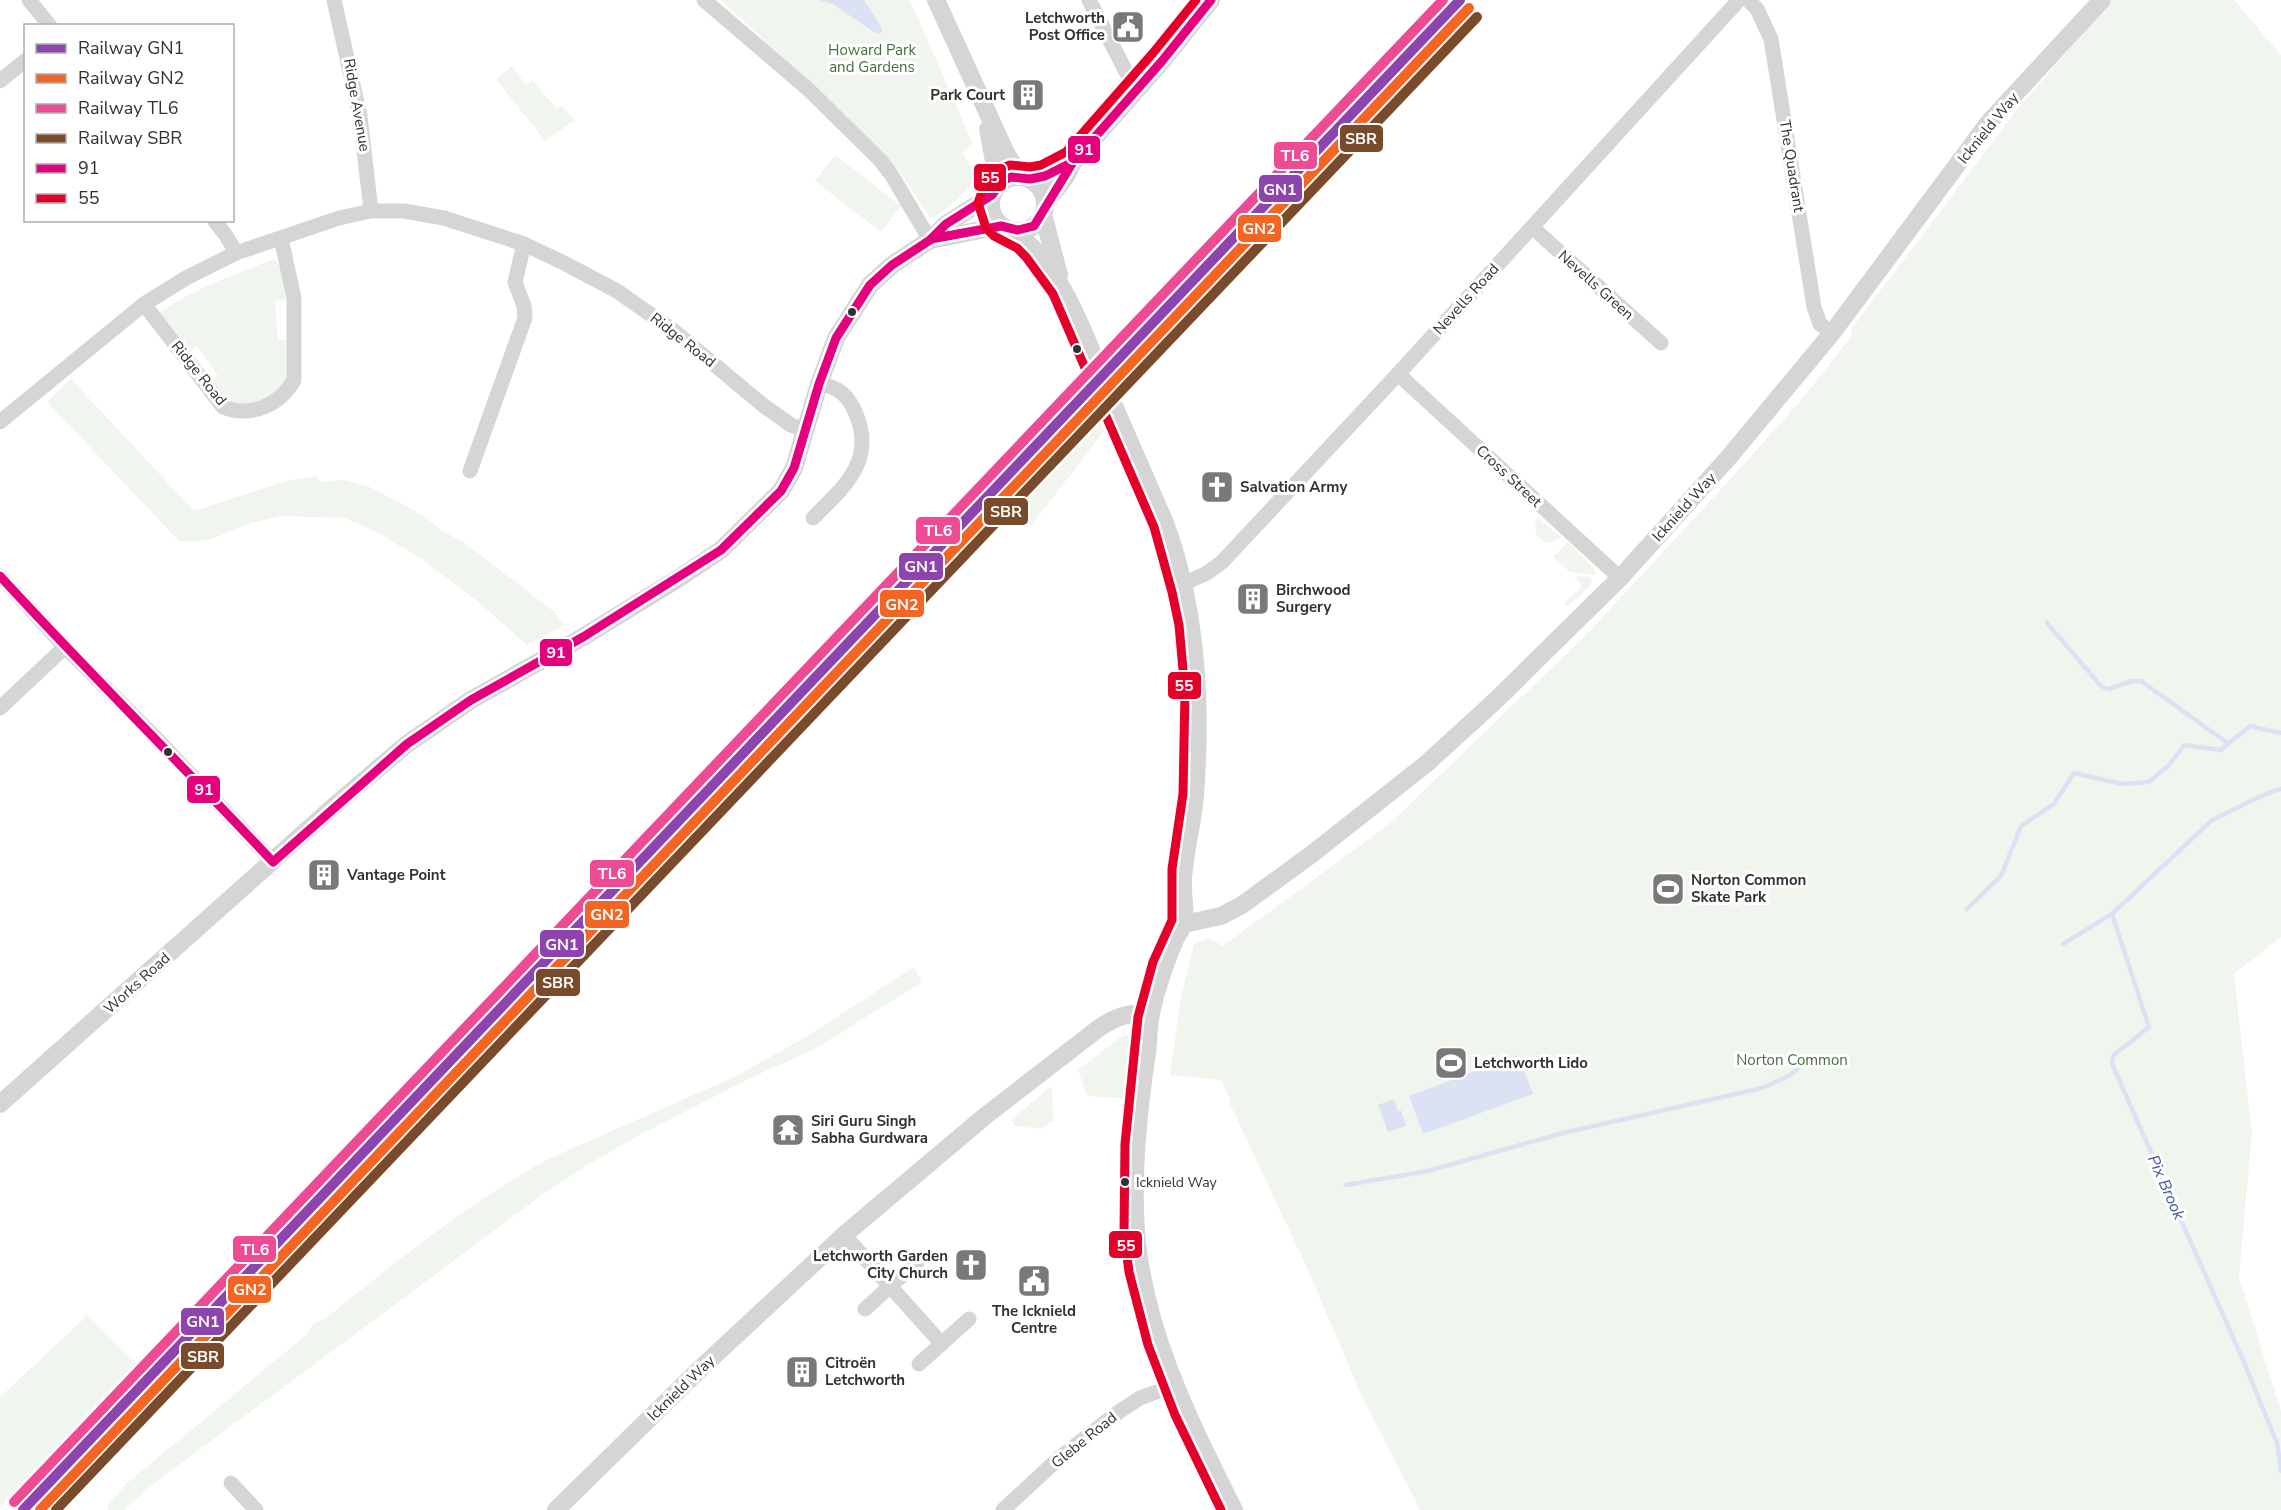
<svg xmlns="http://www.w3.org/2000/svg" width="2281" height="1510" font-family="'Nunito Sans',sans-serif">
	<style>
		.green { fill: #f0f6ed }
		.water { fill: #dbe2f3 }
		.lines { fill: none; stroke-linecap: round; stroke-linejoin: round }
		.stream { stroke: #dbe2f3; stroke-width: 4.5 }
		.minor { stroke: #d5d5d5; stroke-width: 15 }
		.tertiary { stroke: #d5d5d5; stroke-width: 18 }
		.bus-1-casing { stroke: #fff; stroke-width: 14 }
		.bus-2-casing { stroke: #fff; stroke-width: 14 }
		.bus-1 { stroke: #e5007d; stroke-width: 9 }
		.bus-2 { stroke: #e4002b; stroke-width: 9 }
		.rail-1-casing { stroke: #fff; stroke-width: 15 }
		.rail-2-casing { stroke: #fff; stroke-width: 15 }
		.rail-3-casing { stroke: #fff; stroke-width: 15 }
		.rail-4-casing { stroke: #fff; stroke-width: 15 }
		.rail-1 { stroke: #8e44ad; stroke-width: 10 }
		.rail-2 { stroke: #f26522; stroke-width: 10 }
		.rail-3 { stroke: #ee4b95; stroke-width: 10 }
		.rail-4 { stroke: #7a4b2a; stroke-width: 10 }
		.bus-dot { fill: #313131; stroke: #fff; stroke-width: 2 }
		.labels { text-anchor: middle; stroke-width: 6; stroke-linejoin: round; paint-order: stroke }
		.bus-label { font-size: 14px; fill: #313131; stroke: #fff; text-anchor: start }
		.poi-label { font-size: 15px; font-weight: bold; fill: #313131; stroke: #fff; text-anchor: start }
		.park-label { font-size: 15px; fill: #446f3c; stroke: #fff }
		.street-label { font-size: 15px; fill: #313131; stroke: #fff }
		.water-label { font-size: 16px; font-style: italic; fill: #3b5698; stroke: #fff }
		.line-badge { stroke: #fff; stroke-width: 2 }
		.badge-label { font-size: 16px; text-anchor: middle; font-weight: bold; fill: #fff }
	</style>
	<rect width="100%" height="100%" fill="#fff"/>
	<g class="green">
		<path d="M721,0H910L973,144L963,154C981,178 973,185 954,202C946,209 939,215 930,218L898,169L847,118Z"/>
		<polygon points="2112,0 2234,0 2281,55 2281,937 2234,974 2252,1133 2239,1277 2281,1411 2281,1510 1420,1510 1360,1392 1307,1268 1229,1102 1231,1101 1221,1080 1170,1075 1181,997 1194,944 1209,938 1223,946 1388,825 1585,636 1737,472 1802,399 1851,337 1852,328 2018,108"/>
		<polygon points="512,66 526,85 532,80 557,109 562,106 575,120 545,141 496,79"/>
		<polygon points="835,155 901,206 881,232 815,181"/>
		<path d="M274,259L277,261L282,274L286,300L275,301L278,340L289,339C289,350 290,372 286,382C277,403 246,405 227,403L211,382L218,376L197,346L189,352L160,313C193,288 236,274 274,259Z"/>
		<polygon points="71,379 194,511 289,480 318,476 320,482 343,480 370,487 421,514 441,530 466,544 553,611 565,625 527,645 476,600 422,559 376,532 345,518 280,516 249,524 209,540 180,542 47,402"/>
		<polygon points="1098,409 1107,427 1031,526 1005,505"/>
		<path d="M1538,518L1561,537L1549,543C1537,541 1531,528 1538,518Z"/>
		<polygon points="1568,542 1594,569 1596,572 1594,575 1570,572 1553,557"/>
		<polygon points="1574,576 1591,577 1592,582 1585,591 1568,606 1564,603 1581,587 1581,584"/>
		<path d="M914,967L922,982L813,1050L755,1076L641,1134L586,1166L549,1190L152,1485L124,1510H109L107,1506L127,1483L305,1336L313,1324L326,1318C396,1262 467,1204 546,1160L734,1077L806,1037Z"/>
		<polygon points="1132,1034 1137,1039 1127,1099 1090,1096 1086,1093 1078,1070 1122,1036"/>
		<polygon points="1052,1086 1053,1121 1041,1129 1015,1126 1011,1120"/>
		<polygon points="88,1315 137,1364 98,1409 0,1507 0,1397"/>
	</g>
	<g class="water">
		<polygon points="819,0 864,0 882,28 882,32 877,34 833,4"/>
		<polygon points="1518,1055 1533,1094 1423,1134 1409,1096"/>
		<polygon points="1394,1099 1398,1111 1401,1110 1406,1126 1388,1132 1378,1105"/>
	</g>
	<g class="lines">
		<g class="stream">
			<polyline points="2047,623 2101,686 2109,689 2132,681 2141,681 2229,744"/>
			<polyline points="1967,909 2001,876 2021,826 2054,804 2074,773 2122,784 2149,782 2170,764 2184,745 2221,750 2250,726 2281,733"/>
			<polyline points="2112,914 2149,1027 2114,1055 2112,1061 2113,1066 2243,1360 2277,1443 2281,1471"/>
			<polyline points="2063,944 2112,914 2212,820 2268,793 2281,789"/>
			<polyline points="1346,1185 1428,1171 1563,1133 1762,1088 1789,1076 1804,1063"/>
		</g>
		<g class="minor">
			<polyline points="29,0 50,26"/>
			<polyline points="334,0 360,116 371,211"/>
			<polyline points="704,0 809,90 880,160 891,174 930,240"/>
			<polyline points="1089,0 1136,91"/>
			<polyline points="1748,0 1757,9 1771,39 1814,307 1820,324 1832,333"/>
			<polyline points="0,81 26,60"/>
			<polyline points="214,220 227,237 236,253"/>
			<polyline points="1532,227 1661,343"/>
			<path d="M144,304L223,407C251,418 280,405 294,380V298L281,238"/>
			<polyline points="1398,374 1620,578"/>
			<polyline points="0,422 144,304 186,278 236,253 339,218 371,211 404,211 444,218 524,244 564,263 617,291 674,331 764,406 791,425 804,430"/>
			<polyline points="470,471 525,318 524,306 515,282 524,244"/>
			<path d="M813,518C843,488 876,461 856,414C848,395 839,387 819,384"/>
			<polyline points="0,576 65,647 155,737 273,862"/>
			<polyline points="1183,584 1207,573 1222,562 1398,374 1739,0"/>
			<polyline points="0,708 65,647"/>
			<polyline points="844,1235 942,1344"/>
			<polyline points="865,1309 918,1261"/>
			<polyline points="919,1364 969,1319"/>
			<polyline points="231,1483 256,1510"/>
			<polyline points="1003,1510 1058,1459 1120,1411 1140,1398 1175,1385"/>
		</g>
		<g class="tertiary">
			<polyline points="936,0 1006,153 1021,177"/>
			<polyline points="988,129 996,172 995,189"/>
			<circle cx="1018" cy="204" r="27"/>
			<polyline points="1030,179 1045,176 1073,162"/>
			<polyline points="1045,204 1066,176 1073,162 1162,61 1211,0"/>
			<polyline points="1043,214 1059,275"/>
			<path d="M1010,230C1062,260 1089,347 1112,401C1129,441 1147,482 1165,523C1197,609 1202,704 1195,795C1193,824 1184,852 1183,881C1182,895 1186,909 1184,922C1183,929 1177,934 1175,940C1166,961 1156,990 1151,1013C1148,1027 1149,1044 1146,1059C1138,1116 1132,1173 1136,1232C1144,1332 1190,1422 1234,1510"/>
			<polyline points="930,240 1001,226"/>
			<polyline points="1184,924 1221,916 1242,905 1312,854 1426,764 1493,703 1620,578 1729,457 1832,333 1989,122 2102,0"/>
			<polyline points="0,1104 341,800 407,744 471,700 583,637 679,578 721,550 781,491 794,468 819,384 836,338 870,285 892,265 930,240 946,224 992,195"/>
			<path d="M556,1510L702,1367L844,1235L984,1117L1099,1028C1119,1015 1127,1013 1151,1014"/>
		</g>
		<defs>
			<g id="bus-1">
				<polyline points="931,239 1001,226 1018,230 1034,226 1073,162 1162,61 1211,0"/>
				<path d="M0,576C89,673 183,766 273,862L407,744L471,700L583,637L721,550L781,491L794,468L819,384L836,338L870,285L892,265L930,240L946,224L992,195L1002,181L1011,177L1030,179L1045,176L1073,162"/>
			</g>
			<polyline id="bus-2" points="1196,0 1153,53 1066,152 1041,165 1030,167 1010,165 996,171 985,183 978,203 986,228 994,236 1017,248 1026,257 1053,294 1154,527 1172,592 1179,625 1185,692 1183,794 1172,869 1172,920 1153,962 1138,1017 1125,1144 1124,1233 1129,1272 1148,1345 1175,1415 1221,1510"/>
		</defs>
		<use href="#bus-1" class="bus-1-casing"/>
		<use href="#bus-2" class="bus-2-casing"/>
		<use href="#bus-1" class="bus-1"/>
		<use href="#bus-2" class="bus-2"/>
		<defs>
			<polyline id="rail-1" points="23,1510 1460,0"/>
			<polyline id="rail-2" points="40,1510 1469,8"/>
			<polyline id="rail-3" points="14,1502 1443,0"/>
			<polyline id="rail-4" points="56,1510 1477,17"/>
		</defs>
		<use href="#rail-1" class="rail-1-casing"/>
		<use href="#rail-2" class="rail-2-casing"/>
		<use href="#rail-3" class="rail-3-casing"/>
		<use href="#rail-4" class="rail-4-casing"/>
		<use href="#rail-1" class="rail-1"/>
		<use href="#rail-2" class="rail-2"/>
		<use href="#rail-3" class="rail-3"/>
		<use href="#rail-4" class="rail-4"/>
	</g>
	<defs>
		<symbol id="civic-square" viewBox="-11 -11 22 22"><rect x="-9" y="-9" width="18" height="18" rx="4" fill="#797979" stroke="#fff"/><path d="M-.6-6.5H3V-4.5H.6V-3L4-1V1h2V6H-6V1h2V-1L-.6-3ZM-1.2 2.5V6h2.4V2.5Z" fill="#fff"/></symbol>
		<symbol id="building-square" viewBox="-11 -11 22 22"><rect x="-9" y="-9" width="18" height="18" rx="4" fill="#797979" stroke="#fff"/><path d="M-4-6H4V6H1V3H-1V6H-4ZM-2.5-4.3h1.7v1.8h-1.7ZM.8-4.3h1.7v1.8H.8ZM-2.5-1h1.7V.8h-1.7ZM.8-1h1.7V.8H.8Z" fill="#fff"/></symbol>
		<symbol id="church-square" viewBox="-11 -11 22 22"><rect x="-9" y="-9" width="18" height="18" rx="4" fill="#797979" stroke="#fff"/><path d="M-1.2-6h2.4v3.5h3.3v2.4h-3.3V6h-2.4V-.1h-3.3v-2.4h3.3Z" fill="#fff"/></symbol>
		<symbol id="stadium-square" viewBox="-11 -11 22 22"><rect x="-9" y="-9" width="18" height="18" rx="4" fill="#797979" stroke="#fff"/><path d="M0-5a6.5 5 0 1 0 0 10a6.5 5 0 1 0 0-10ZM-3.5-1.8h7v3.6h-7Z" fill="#fff"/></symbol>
		<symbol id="temple-square" viewBox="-11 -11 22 22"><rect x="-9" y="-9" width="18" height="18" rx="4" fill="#797979" stroke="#fff"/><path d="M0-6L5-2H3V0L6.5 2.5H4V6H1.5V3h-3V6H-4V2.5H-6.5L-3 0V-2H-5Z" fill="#fff"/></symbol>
	</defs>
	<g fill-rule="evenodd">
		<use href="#civic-square" x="1109" y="8" width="38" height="38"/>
		<use href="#building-square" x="1009" y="76" width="38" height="38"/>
		<use href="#church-square" x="1198" y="468" width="38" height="38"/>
		<use href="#building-square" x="1234" y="580" width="38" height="38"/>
		<use href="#building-square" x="305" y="856" width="38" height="38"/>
		<use href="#stadium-square" x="1649" y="870" width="38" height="38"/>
		<use href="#stadium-square" x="1432" y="1044" width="38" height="38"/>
		<use href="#temple-square" x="769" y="1111" width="38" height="38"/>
		<use href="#church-square" x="952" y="1246" width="38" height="38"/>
		<use href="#civic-square" x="1015" y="1262" width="38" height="38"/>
		<use href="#building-square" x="783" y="1353" width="38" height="38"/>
	</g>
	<g class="bus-dot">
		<circle cx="852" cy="312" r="5"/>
		<circle cx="1077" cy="349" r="5"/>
		<circle cx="168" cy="752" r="5"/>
		<circle cx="1125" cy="1182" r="5"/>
	</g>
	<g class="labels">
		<g class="bus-label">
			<text x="1136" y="1187">Icknield Way</text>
		</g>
		<g class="poi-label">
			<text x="1105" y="23" text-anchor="end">Letchworth<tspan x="1105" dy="17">Post Office</tspan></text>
			<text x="1005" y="100" text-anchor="end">Park Court</text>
			<text x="1240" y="492">Salvation Army</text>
			<text x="1276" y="595">Birchwood<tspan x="1276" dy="17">Surgery</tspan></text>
			<text x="347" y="880">Vantage Point</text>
			<text x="1691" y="885">Norton Common<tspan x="1691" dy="17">Skate Park</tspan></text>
			<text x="1474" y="1068">Letchworth Lido</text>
			<text x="811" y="1126">Siri Guru Singh<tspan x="811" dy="17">Sabha Gurdwara</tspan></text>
			<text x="948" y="1261" text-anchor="end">Letchworth Garden<tspan x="948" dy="17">City Church</tspan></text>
			<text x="1034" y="1316" text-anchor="middle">The Icknield<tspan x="1034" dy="17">Centre</tspan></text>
			<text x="825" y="1368">Citroën<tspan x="825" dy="17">Letchworth</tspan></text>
		</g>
		<g class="park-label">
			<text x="872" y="55">Howard Park<tspan x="872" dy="17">and Gardens</tspan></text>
			<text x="1792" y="1065">Norton Common</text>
		</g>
		<g class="street-label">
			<text transform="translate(357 105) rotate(80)" y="5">Ridge Avenue</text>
			<text transform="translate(1988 128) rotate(-51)" y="5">Icknield Way</text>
			<text transform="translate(1792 166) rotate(81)" y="5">The Quadrant</text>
			<text transform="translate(1596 285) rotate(42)" y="5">Nevells Green</text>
			<text transform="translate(1466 299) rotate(-48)" y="5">Nevells Road</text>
			<text transform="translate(683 340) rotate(38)" y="5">Ridge Road</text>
			<text transform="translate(199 373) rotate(51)" y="5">Ridge Road</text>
			<text transform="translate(1509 476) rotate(43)" y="5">Cross Street</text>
			<text transform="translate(1684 507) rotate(-48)" y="5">Icknield Way</text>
			<text transform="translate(137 983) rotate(-42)" y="5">Works Road</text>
			<text transform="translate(681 1388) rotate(-44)" y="5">Icknield Way</text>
			<text transform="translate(1084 1440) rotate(-39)" y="5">Glebe Road</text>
		</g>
		<g class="water-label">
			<text transform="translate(2167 1187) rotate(66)" y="6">Pix Brook</text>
		</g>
	</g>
	<g class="line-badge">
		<rect x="1339" y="124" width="45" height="29" rx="6" fill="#7a4b2a"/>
		<rect x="1067" y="135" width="34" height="29" rx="6" fill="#e5007d"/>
		<rect x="1273" y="141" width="45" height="29" rx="6" fill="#ee4b95"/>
		<rect x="973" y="163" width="34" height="29" rx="6" fill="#e4002b"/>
		<rect x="1258" y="174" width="45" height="29" rx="6" fill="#8e44ad"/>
		<rect x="1237" y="214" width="45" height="29" rx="6" fill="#f26522"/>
		<rect x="983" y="497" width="46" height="29" rx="6" fill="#7a4b2a"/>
		<rect x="915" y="516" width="46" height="29" rx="6" fill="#ee4b95"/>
		<rect x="898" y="552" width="46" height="29" rx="6" fill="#8e44ad"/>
		<rect x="879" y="589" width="46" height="29" rx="6" fill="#f26522"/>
		<rect x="539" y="638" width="34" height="29" rx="6" fill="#e5007d"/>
		<rect x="1167" y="671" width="35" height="29" rx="6" fill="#e4002b"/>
		<rect x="186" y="775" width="35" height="29" rx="6" fill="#e5007d"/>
		<rect x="589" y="859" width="46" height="29" rx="6" fill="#ee4b95"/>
		<rect x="584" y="900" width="46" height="29" rx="6" fill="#f26522"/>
		<rect x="539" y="929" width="46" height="29" rx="6" fill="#8e44ad"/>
		<rect x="535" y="968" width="46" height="29" rx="6" fill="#7a4b2a"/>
		<rect x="1108" y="1230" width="35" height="29" rx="6" fill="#e4002b"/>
		<rect x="232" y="1235" width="45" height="28" rx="6" fill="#ee4b95"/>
		<rect x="227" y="1275" width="45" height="29" rx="6" fill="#f26522"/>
		<rect x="180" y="1307" width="45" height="29" rx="6" fill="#8e44ad"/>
		<rect x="180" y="1342" width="45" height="28" rx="6" fill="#7a4b2a"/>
	</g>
	<g class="badge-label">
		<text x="1361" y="144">SBR</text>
		<text x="1084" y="155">91</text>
		<text x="1295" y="161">TL6</text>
		<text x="990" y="183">55</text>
		<text x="1280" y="195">GN1</text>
		<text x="1259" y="234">GN2</text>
		<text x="1006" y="517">SBR</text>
		<text x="938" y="536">TL6</text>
		<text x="921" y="572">GN1</text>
		<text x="902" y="610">GN2</text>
		<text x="556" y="658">91</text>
		<text x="1184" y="691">55</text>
		<text x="204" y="795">91</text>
		<text x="612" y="879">TL6</text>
		<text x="607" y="920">GN2</text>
		<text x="562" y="950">GN1</text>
		<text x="558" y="988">SBR</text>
		<text x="1126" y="1251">55</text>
		<text x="255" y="1255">TL6</text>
		<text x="250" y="1295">GN2</text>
		<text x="203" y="1327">GN1</text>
		<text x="203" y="1362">SBR</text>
	</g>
	<rect x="24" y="24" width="210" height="198" fill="#ffffff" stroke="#adadad" stroke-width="1.5"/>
	<rect x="36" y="44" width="30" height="9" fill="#8e44ad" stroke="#adadad" stroke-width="1.5"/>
	<text x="78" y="54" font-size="18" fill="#313131">Railway GN1</text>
	<rect x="36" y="74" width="30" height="9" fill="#f26522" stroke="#adadad" stroke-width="1.5"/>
	<text x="78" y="84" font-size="18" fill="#313131">Railway GN2</text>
	<rect x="36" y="104" width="30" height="9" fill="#ee4b95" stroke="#adadad" stroke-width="1.5"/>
	<text x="78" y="114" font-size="18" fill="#313131">Railway TL6</text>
	<rect x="36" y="134" width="30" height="9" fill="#7a4b2a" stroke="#adadad" stroke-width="1.5"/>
	<text x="78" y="144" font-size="18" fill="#313131">Railway SBR</text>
	<rect x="36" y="164" width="30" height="9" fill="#e5007d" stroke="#adadad" stroke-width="1.5"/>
	<text x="78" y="174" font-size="18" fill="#313131">91</text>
	<rect x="36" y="194" width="30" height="9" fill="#e4002b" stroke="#adadad" stroke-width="1.5"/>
	<text x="78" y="204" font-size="18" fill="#313131">55</text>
</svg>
